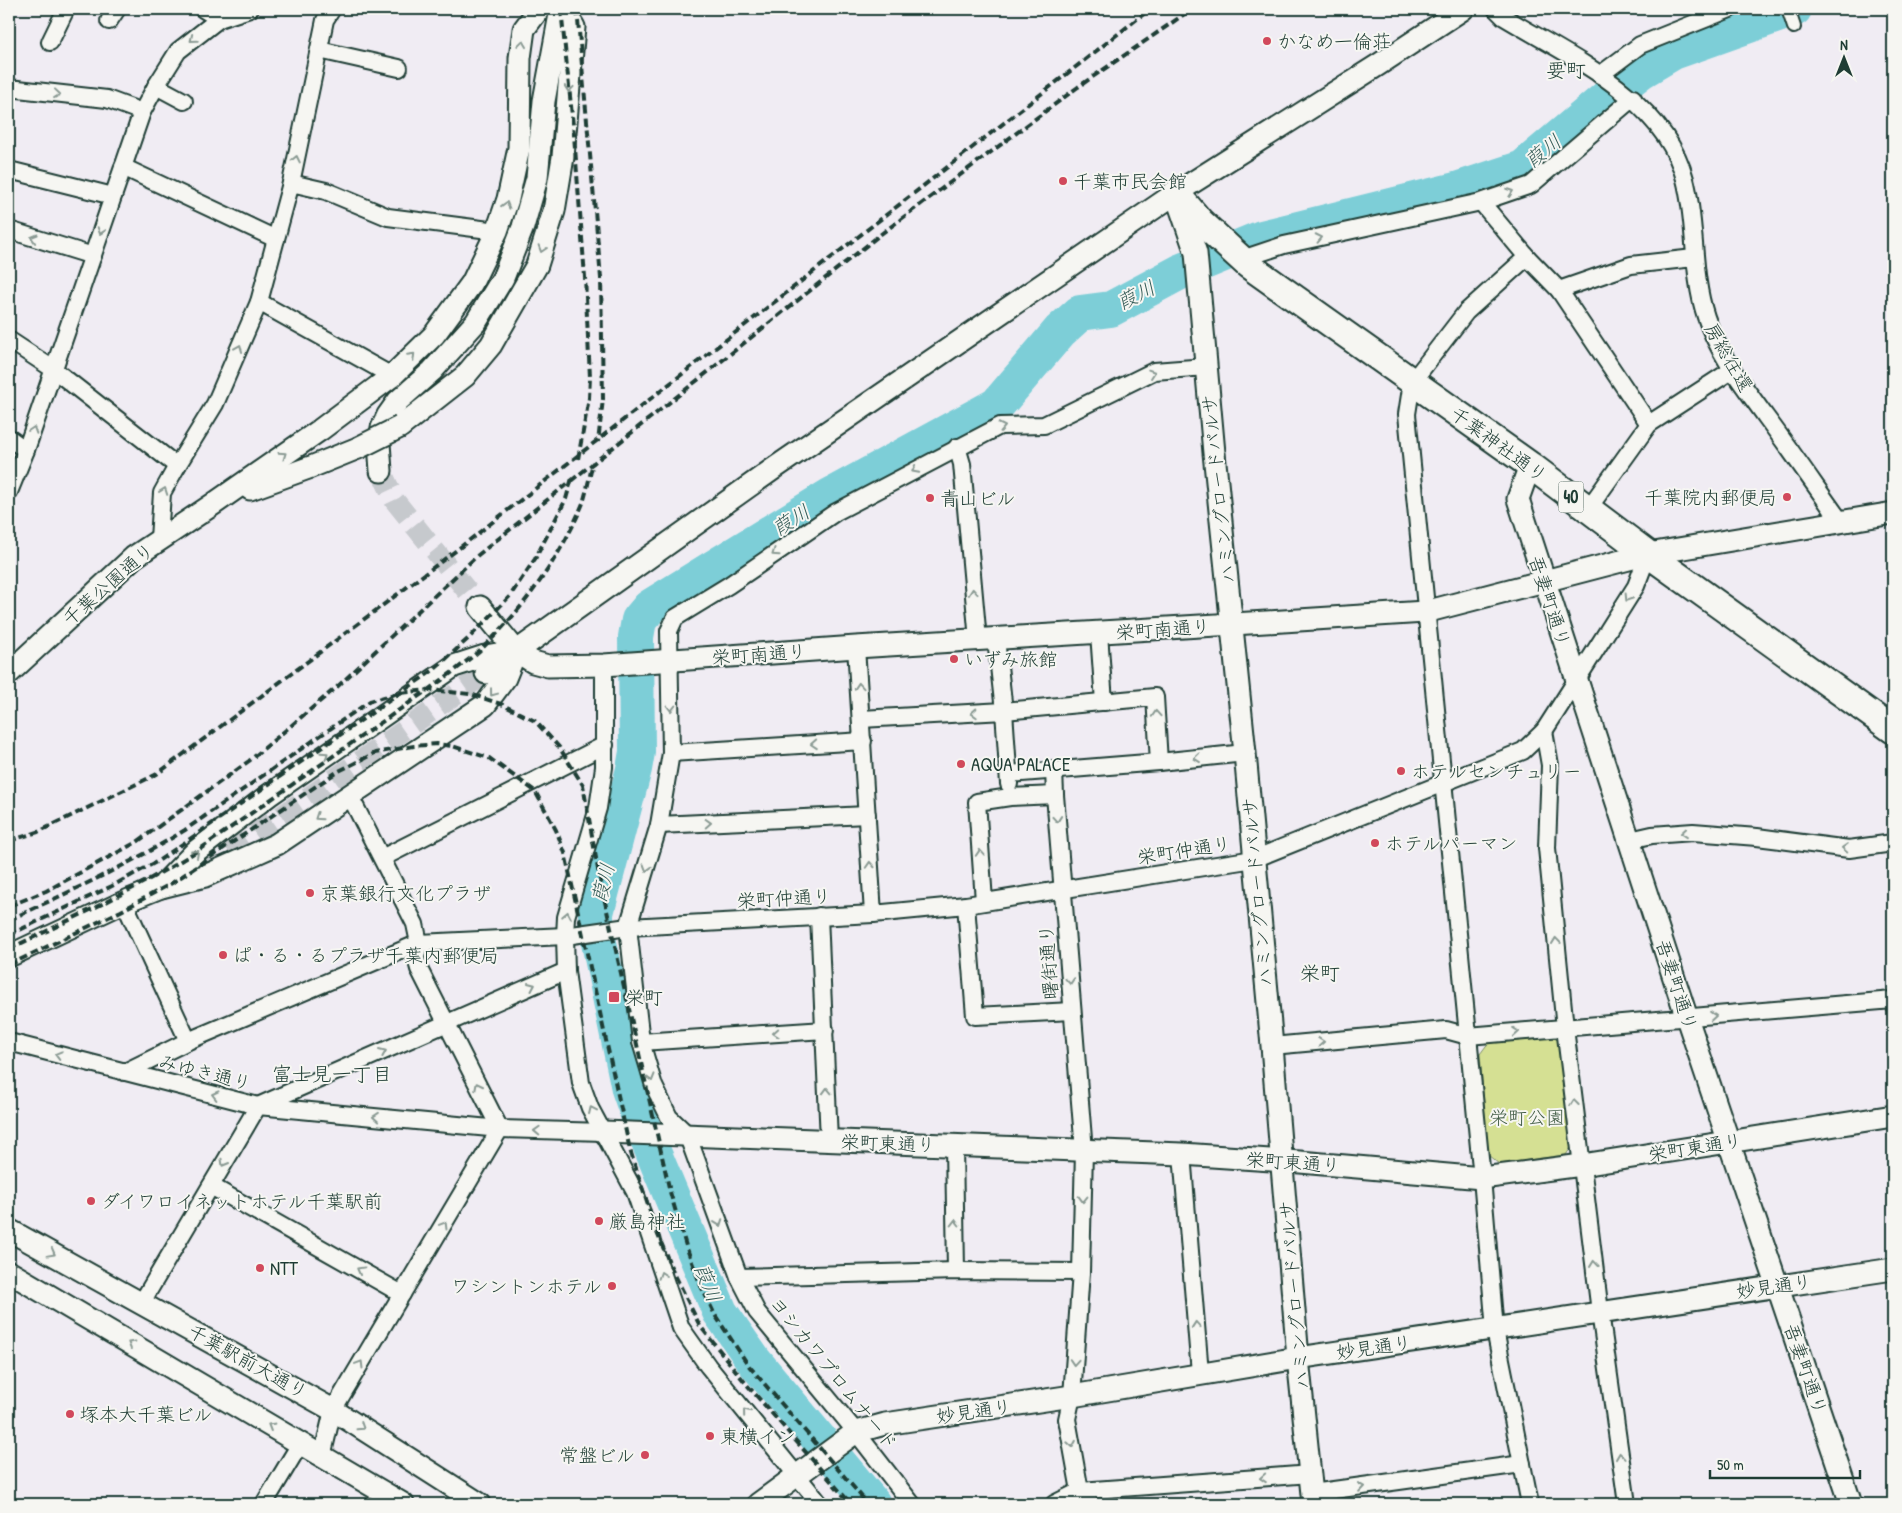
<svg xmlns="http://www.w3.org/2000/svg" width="1902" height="1513" font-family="'Patrick Hand','Klee One',sans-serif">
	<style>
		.green { fill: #d5e093; stroke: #7a8e64 }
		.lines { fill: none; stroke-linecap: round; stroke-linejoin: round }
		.river { stroke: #7dced7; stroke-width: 36 }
		.tertiary-tunnel { stroke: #c6c9cd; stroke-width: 21; stroke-dasharray: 21 11; stroke-linecap: butt }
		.pedestrian-casing { stroke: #1f3d34; stroke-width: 16 }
		.minor-casing { stroke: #1f3d34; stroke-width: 20 }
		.tertiary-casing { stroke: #1f3d34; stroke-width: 25 }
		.primary-casing { stroke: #1f3d34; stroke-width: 30 }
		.pedestrian { stroke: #f6f6f2; stroke-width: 12 }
		.minor { stroke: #f6f6f2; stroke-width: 16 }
		.tertiary { stroke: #f6f6f2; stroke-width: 21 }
		.primary { stroke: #f6f6f2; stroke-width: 26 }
		.rail { stroke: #1f3d34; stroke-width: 4; stroke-dasharray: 8 4; stroke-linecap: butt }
		.tertiary-bridge-casing { stroke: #1f3d34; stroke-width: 25; stroke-linecap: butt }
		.tertiary-bridge { stroke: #f6f6f2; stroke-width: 21 }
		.oneway { stroke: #8a9a93 }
		.poi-dot { fill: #d1495b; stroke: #f6f6f2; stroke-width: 2 }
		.labels { text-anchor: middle; stroke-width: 4; stroke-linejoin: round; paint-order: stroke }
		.shield { fill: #f6f6f2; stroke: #60746d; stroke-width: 1 }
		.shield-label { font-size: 18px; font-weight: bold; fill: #1f3d34 }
		.poi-label { font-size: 19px; fill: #1f3d34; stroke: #f6f6f2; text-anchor: start }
		.street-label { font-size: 19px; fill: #1f3d34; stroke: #f6f6f2 }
		.park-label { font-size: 19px; fill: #435e47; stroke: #f6f6f2 }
		.neighbourhood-label { font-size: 20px; fill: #1f3d34; stroke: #f6f6f2 }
		.water-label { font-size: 20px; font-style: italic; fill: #325a55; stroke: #f6f6f2 }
	</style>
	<rect width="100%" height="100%" fill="#f0ecf3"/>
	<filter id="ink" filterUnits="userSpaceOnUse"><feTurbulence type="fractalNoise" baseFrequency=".02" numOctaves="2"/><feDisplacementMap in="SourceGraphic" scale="10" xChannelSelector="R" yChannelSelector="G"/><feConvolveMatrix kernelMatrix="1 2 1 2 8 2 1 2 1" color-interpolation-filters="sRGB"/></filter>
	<g filter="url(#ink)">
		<polygon class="green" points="1552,1037 1560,1041 1572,1146 1566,1155 1499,1164 1488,1155 1480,1054 1489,1042"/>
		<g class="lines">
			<polyline class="river" points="873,1504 754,1361 720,1312 641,1123 629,1089 596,928 596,913 634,769 637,752 636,637 639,620 650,607 830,496 997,405 1060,331 1080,313 1111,309 1182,271 1262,238 1456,190 1523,168 1605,99 1641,71 1673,52 1794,9"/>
			<g class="tertiary-tunnel">
				<polyline points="381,471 395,501 480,607"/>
				<polyline points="170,878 211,860 244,842 486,673"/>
			</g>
			<defs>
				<polyline id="pedestrian" points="1788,9 1794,27"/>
				<g id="minor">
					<polyline points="203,9 219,19"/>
					<path d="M1496,9L1504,17C1570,57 1664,98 1685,179C1697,224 1691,272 1706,317C1718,354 1744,386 1766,417C1792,452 1816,487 1841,522"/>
					<polyline points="109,21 117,9"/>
					<polyline points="50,42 66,9"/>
					<polyline points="319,50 399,68"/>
					<polyline points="1600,75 1640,45 1730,9"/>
					<polyline points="156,86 184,101"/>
					<polyline points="9,88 107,99 142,112"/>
					<polyline points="123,167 276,239"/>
					<polyline points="9,170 113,196"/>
					<polyline points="291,183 326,191 388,217 497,231"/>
					<polyline points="1481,202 1527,257 1559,290 1649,424"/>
					<polyline points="9,230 93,256"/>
					<polyline points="1527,257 1466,312 1412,382 1407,414 1482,1178 1495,1330 1530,1504"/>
					<polyline points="1242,259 1284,245 1481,202 1531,185 1633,98"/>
					<polyline points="1559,290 1631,265 1694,258"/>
					<polyline points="259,302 392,376"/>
					<polyline points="9,340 53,369 177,466"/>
					<polyline points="9,438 26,450"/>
					<polyline points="957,447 962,464 978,640"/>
					<polyline points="9,492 26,450 142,112 156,86 178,51 219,19 250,9"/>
					<polyline points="1588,509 1649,424 1732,370"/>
					<polyline points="159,539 162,493 177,466 215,404 259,302 291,183 325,20 332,9"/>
					<polyline points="1099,633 1104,702"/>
					<polyline points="996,639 1004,711 1009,784"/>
					<polyline points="856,647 873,914"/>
					<polyline points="604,665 604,767 598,808 566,917 565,936 566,971 581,1083 590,1108 635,1192 681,1328 708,1366 820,1504"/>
					<polyline points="861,719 1004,711 1155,697 1159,762"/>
					<polyline points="1544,731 1550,765 1547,848 1565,1028 1600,1312 1627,1504"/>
					<polyline points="671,753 863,741"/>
					<polyline points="1054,770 1055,795 1084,1151 1081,1272 1072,1396 1067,1419 1080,1491 1090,1504"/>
					<polyline points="1009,774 1159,762 1245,753"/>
					<polyline points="659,825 867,815"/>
					<polyline points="1630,840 1652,835 1693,832 1757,837 1849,849 1893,843"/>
					<polyline points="382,858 605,745"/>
					<polyline points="984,901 977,802 1010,797 1055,795"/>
					<polyline points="124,902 188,1041"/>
					<polyline points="966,905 975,1016 1072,1011"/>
					<polyline points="819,916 829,1140"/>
					<polyline points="9,1042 258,1106 500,1129 604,1132"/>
					<polyline points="641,1042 825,1030"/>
					<polyline points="1272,1046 1446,1030 1468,1036 1893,1000"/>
					<polyline points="125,1072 188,1041 419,943 565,936 628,927 873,914 966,905 1254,859 1523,751 1544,731 1576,681 1636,586 1648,554"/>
					<polyline points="954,1145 956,1271"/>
					<polyline points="1182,1154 1200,1373"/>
					<polyline points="211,1186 402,1294"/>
					<polyline points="739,1277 956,1271 1081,1272"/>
					<polyline points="142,1302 258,1106 566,971"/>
					<polyline points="322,1457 333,1410 500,1129 419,969 416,958 419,943 415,924 350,796"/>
					<polyline points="1312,1493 1522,1464"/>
					<polyline points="264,1504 300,1444"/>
					<polyline points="912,1504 856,1432 757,1312 739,1277 687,1134 669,1117 654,1086 641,1042 628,927 659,825 671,753 669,631 675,618 729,585 836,512 1000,426 1044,425 1154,371 1206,367"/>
					<polyline points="1054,1504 1080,1491 1311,1474"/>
				</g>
				<g id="tertiary">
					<polyline points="1177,198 1196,253 1214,453 1245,753 1272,1046 1298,1358 1313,1504"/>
					<polyline points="400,427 465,376 491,345 537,265 554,211 563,157 574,27 563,9"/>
					<polyline points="1530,465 1518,499 1687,1018 1851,1504"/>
					<polyline points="381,471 379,443 382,428 388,415 398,401 432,371 476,322 503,278 523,227 537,178 544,101 561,9"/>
					<polyline points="250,489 311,467 358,448"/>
					<polyline points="480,607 516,651 533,662 548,666 604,665 856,647 1283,621 1425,612 1648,554 1893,513"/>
					<polyline points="9,673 134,557 215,503 320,430 392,376 434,335 472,283 497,231 508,199 519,148 520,58 524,29 539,9"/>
					<polyline points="486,673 776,467 1176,193 1378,65 1463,9"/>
					<polyline points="161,887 196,851 269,795 454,666 485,656 509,652"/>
					<polyline points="9,956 124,902 161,887 205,876 277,844 485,705 505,678 516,651"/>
					<polyline points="604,1132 1182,1154 1300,1162 1482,1178 1582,1165 1893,1116"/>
					<polyline points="9,1230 333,1410 480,1504"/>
					<polyline points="9,1272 403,1504"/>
					<polyline points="758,1504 856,1432 885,1424 1072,1396 1298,1358 1893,1269"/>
				</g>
				<polyline id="primary" points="1176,193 1200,221 1248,265 1530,465 1648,554 1893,730"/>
			</defs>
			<use href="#pedestrian" class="pedestrian-casing"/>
			<use href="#minor" class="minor-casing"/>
			<use href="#tertiary" class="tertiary-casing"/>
			<use href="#primary" class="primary-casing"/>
			<use href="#pedestrian" class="pedestrian"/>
			<use href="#minor" class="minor"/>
			<use href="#tertiary" class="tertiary"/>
			<use href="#primary" class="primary"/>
			<g class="rail">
				<polyline points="561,9 574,135 585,277 590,377 589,398 578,459"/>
				<polyline points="577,9 601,278 603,399 598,442"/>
				<polyline points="9,841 38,832 157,774 458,549 1150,9"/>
				<polyline points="9,906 46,891 137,842 249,761 337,687 478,555 881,234 1078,87 1192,9"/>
				<path d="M9,920C69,892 129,865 185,830L370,701L398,693L430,690L470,694L501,704L535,721L559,747L583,785L599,875L670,1192L686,1246L701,1286L715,1315L749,1366L868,1504"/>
				<polyline points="9,935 112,886 158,861 435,669 470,637 510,596 535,559 566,499 572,478"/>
				<path d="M9,949C74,918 139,888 200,849L442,680C454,671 466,662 478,652C521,613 561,557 583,503C587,490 590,475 593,462"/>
				<polyline points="9,965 121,911 172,883 337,772 375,753 414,746 437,744 452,746 489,758 535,791 556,830 565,853 630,1150 656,1230 671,1267 700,1326 748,1386 851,1504"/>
			</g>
			<defs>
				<polyline id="tertiary-bridge" points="358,448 400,427"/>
			</defs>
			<use href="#tertiary-bridge" class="tertiary-bridge-casing"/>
			<use href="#tertiary-bridge" class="tertiary-bridge"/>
		</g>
		<defs><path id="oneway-chevron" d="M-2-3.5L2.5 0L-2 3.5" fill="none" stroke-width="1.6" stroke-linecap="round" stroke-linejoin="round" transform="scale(1.25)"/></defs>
		<g class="oneway">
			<use href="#oneway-chevron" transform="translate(193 39) rotate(141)"/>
			<use href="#oneway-chevron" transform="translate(522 44) rotate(-82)"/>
			<use href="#oneway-chevron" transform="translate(569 89) rotate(95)"/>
			<use href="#oneway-chevron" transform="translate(57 94) rotate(6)"/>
			<use href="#oneway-chevron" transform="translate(296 159) rotate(-78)"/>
			<use href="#oneway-chevron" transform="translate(1510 192) rotate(-20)"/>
			<use href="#oneway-chevron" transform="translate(506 205) rotate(-73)"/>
			<use href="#oneway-chevron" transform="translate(101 231) rotate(109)"/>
			<use href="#oneway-chevron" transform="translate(34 238) rotate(-163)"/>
			<use href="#oneway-chevron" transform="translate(1319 238) rotate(-12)"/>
			<use href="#oneway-chevron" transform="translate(542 249) rotate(108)"/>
			<use href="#oneway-chevron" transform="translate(239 348) rotate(-67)"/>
			<use href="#oneway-chevron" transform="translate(412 356) rotate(-45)"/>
			<use href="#oneway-chevron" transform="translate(1152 373) rotate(-19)"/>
			<use href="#oneway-chevron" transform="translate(1002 427) rotate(-12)"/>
			<use href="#oneway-chevron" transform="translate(33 430) rotate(-72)"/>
			<use href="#oneway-chevron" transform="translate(283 455) rotate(-35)"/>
			<use href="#oneway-chevron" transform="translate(915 470) rotate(152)"/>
			<use href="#oneway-chevron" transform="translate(164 491) rotate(-70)"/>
			<use href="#oneway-chevron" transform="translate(775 553) rotate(145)"/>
			<use href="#oneway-chevron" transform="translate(973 592) rotate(-95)"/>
			<use href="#oneway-chevron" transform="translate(1628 598) rotate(122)"/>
			<use href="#oneway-chevron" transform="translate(859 686) rotate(-94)"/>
			<use href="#oneway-chevron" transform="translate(493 693) rotate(127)"/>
			<use href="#oneway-chevron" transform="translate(671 708) rotate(90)"/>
			<use href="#oneway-chevron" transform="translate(974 713) rotate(177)"/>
			<use href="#oneway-chevron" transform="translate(1156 714) rotate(-94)"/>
			<use href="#oneway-chevron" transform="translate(814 744) rotate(176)"/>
			<use href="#oneway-chevron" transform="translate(325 755) rotate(-35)"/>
			<use href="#oneway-chevron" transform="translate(1197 758) rotate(174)"/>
			<use href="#oneway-chevron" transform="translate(318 817) rotate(146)"/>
			<use href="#oneway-chevron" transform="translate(1057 819) rotate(85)"/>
			<use href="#oneway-chevron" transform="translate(708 823) rotate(-3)"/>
			<use href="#oneway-chevron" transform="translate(1684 833) rotate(175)"/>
			<use href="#oneway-chevron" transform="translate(1845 848) rotate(-177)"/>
			<use href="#oneway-chevron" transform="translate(196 853) rotate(-42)"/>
			<use href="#oneway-chevron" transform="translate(980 853) rotate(-94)"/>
			<use href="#oneway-chevron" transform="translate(870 865) rotate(-93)"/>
			<use href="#oneway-chevron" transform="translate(647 868) rotate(107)"/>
			<use href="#oneway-chevron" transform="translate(567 915) rotate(-79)"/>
			<use href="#oneway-chevron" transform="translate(1556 941) rotate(-96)"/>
			<use href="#oneway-chevron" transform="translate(1070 981) rotate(86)"/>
			<use href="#oneway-chevron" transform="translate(532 986) rotate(-24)"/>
			<use href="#oneway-chevron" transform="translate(1713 1016) rotate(-5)"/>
			<use href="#oneway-chevron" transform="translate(1516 1032) rotate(-5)"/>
			<use href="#oneway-chevron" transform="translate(776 1033) rotate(176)"/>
			<use href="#oneway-chevron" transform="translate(1321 1042) rotate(-5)"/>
			<use href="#oneway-chevron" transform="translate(383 1052) rotate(-23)"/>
			<use href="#oneway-chevron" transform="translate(58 1055) rotate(-165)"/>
			<use href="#oneway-chevron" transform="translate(651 1078) rotate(74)"/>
			<use href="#oneway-chevron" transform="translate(478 1086) rotate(-117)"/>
			<use href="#oneway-chevron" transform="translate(827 1091) rotate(-92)"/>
			<use href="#oneway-chevron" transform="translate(215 1095) rotate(-166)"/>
			<use href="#oneway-chevron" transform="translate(1574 1103) rotate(-97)"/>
			<use href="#oneway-chevron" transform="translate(592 1110) rotate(-115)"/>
			<use href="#oneway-chevron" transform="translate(376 1117) rotate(-175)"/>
			<use href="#oneway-chevron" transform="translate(537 1131) rotate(-178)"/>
			<use href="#oneway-chevron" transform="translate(224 1163) rotate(120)"/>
			<use href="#oneway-chevron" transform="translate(1083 1199) rotate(91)"/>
			<use href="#oneway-chevron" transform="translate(719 1223) rotate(70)"/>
			<use href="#oneway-chevron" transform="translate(955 1223) rotate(-90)"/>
			<use href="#oneway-chevron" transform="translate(444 1225) rotate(-59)"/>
			<use href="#oneway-chevron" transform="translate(52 1253) rotate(29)"/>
			<use href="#oneway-chevron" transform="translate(1594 1264) rotate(-97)"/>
			<use href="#oneway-chevron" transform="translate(360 1270) rotate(-151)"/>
			<use href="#oneway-chevron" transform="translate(662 1275) rotate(-108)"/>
			<use href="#oneway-chevron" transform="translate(1196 1325) rotate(-95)"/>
			<use href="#oneway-chevron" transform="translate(131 1344) rotate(-149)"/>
			<use href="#oneway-chevron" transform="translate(1074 1362) rotate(94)"/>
			<use href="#oneway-chevron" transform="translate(360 1364) rotate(-59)"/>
			<use href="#oneway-chevron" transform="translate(746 1412) rotate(-129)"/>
			<use href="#oneway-chevron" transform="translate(271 1426) rotate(-149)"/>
			<use href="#oneway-chevron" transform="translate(361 1427) rotate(33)"/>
			<use href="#oneway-chevron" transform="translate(1072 1444) rotate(80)"/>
			<use href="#oneway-chevron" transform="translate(1620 1456) rotate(-98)"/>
			<use href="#oneway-chevron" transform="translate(1263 1478) rotate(176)"/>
			<use href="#oneway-chevron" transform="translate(1361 1487) rotate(-8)"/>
		</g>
	</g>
	<g class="poi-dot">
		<circle cx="1267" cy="41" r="5"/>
		<circle cx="1063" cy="181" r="5"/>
		<circle cx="1787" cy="497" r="5"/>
		<circle cx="930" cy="498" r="5"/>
		<circle cx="954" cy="659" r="5"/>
		<circle cx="961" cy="764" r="5"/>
		<circle cx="1401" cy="771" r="5"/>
		<circle cx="1375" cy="843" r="5"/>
		<circle cx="310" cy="893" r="5"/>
		<circle cx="223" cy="955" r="5"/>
		<rect x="608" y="991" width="12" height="12" rx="2.5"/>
		<circle cx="91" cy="1201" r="5"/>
		<circle cx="599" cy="1221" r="5"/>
		<circle cx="260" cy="1268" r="5"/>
		<circle cx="612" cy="1286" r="5"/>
		<circle cx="70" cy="1414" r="5"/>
		<circle cx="710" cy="1436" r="5"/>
		<circle cx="645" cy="1455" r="5"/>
	</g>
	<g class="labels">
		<rect class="shield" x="1558.5" y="481.5" width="25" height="31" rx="4"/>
		<g class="shield-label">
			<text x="1571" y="503">40</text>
		</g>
		<g class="poi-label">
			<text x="1277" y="48">かなめ一倫荘</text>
			<text x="1073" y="188">千葉市民会館</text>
			<text x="1777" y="504" text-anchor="end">千葉院内郵便局</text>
			<text x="940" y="505">青山ビル</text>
			<text x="964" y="666">いずみ旅館</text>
			<text x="971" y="771">AQUA PALACE</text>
			<text x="1411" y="778">ホテルセンチュリー</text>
			<text x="1385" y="850">ホテルパーマン</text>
			<text x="320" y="900">京葉銀行文化プラザ</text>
			<text x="233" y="962">ぱ・る・るプラザ千葉内郵便局</text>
			<text x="625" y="1004">栄町</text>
			<text x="101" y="1208">ダイワロイネットホテル千葉駅前</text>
			<text x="609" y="1228">厳島神社</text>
			<text x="270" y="1275">NTT</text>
			<text x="602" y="1293" text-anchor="end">ワシントンホテル</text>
			<text x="80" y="1421">塚本大千葉ビル</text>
			<text x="720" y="1443">東横イン</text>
			<text x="635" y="1462" text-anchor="end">常盤ビル</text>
		</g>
		<g class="street-label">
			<text transform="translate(1729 357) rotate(60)" y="7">房総往還</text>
			<text transform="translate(1499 444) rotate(36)" y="7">千葉神社通り</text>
			<text transform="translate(1218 489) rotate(-96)" y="7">ハミングロードパルサ</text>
			<text transform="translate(108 584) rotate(-41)" y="7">千葉公園通り</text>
			<text transform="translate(1550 601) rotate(72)" y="7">吾妻町通り</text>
			<text transform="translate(1163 629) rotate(-4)" y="7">栄町南通り</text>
			<text transform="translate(759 654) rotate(-4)" y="7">栄町南通り</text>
			<text transform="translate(1184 850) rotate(-9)" y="7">栄町仲通り</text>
			<text transform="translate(1257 892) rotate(-95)" y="7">ハミングロードパルサ</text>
			<text transform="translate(784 898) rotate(-3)" y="7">栄町仲通り</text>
			<text transform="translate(1048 962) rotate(-94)" y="7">曙街通り</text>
			<text transform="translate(1677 985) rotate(72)" y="7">吾妻町通り</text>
			<text transform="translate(205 1072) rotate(14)" y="7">みゆき通り</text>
			<text transform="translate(888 1143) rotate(2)" y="7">栄町東通り</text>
			<text transform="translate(1695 1147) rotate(-9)" y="7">栄町東通り</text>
			<text transform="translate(1293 1162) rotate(4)" y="7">栄町東通り</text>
			<text transform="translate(1774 1286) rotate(-8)" y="7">妙見通り</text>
			<text transform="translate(1294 1295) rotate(-95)" y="7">ハミングロードパルサ</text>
			<text transform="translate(1374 1347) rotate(-8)" y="7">妙見通り</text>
			<text transform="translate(248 1361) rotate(29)" y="7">千葉駅前大通り</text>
			<text transform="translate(1806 1369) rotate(71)" y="7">吾妻町通り</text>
			<text transform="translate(834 1373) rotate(51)" y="7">ヨシカワプロムナード</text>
			<text transform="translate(974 1411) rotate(-8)" y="7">妙見通り</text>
		</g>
		<g class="park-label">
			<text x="1527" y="1124">栄町公園</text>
		</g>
		<g class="neighbourhood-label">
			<text x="1566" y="77">要町</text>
			<text x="1320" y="980">栄町</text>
			<text x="332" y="1081">富士見一丁目</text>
		</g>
		<g class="water-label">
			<text transform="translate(1543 151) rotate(-39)" y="7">葭川</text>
			<text transform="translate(1136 295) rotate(-27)" y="7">葭川</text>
			<text transform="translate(791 520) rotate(-32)" y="7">葭川</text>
			<text transform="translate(603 883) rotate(-76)" y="7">葭川</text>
			<text transform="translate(708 1283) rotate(68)" y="7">葭川</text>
		</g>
	</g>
	<rect width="1902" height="1513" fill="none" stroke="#f6f6f2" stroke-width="30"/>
	<rect x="15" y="15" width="1872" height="1483" fill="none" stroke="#1f3d34" stroke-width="2" filter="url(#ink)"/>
	<g transform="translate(1844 58)" stroke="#f6f6f2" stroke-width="4" paint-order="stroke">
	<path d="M0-4L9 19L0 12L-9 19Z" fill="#1f3d34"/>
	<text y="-8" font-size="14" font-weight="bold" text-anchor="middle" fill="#1f3d34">N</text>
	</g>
	<path d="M1710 1470v8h150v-8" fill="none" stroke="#1f3d34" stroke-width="2.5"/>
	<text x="1717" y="1470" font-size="15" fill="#1f3d34" stroke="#f6f6f2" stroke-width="4" paint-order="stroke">50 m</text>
</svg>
